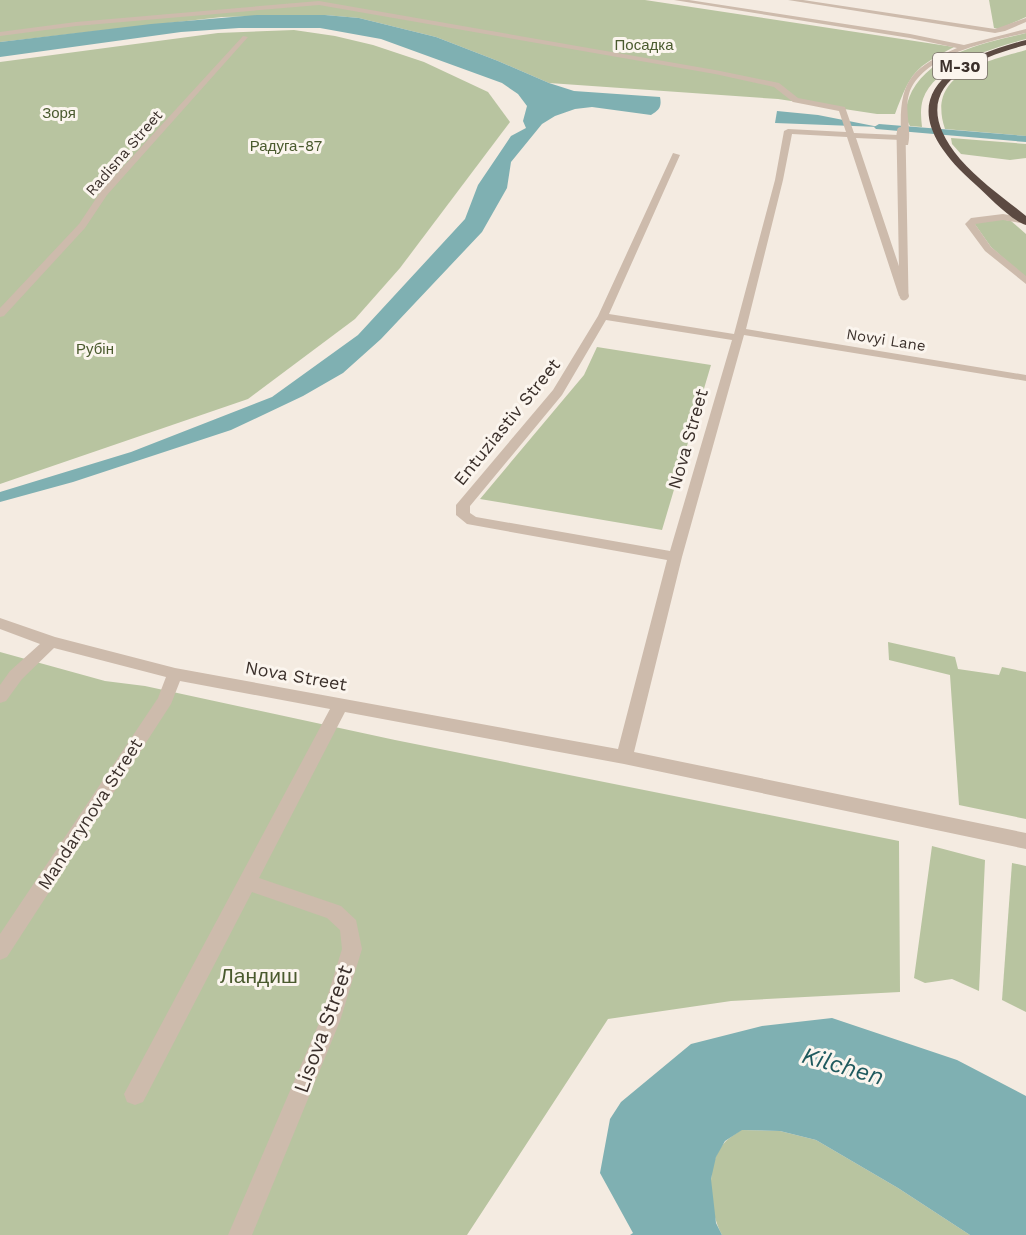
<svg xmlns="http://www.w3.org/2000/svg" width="1026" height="1235" font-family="'Work Sans',sans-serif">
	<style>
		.green { fill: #b8c4a0 }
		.water { fill: #7fb0b2 }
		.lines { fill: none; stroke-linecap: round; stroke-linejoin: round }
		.canal { fill: #7fb0b2; fill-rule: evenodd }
		.minor { fill: #cdbbac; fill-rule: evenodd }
		.highway { fill: #5c4a42; fill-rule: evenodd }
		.minor-bridge-far1 { stroke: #cdbbac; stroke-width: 8 }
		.minor-bridge { stroke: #cdbbac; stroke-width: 9 }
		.labels { text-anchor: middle; stroke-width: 6; stroke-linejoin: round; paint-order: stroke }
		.far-park-label { font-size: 15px; fill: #4a5a2e; stroke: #fbf5ee }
		.far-street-label { font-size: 15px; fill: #3b302b; stroke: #fbf5ee }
		.shield { fill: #fbf5ee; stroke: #756b66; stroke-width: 1.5 }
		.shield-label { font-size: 16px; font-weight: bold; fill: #3b302b }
		.street-label { font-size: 18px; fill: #3b302b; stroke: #fbf5ee }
		.near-park-label { font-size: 21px; fill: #4a5a2e; stroke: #fbf5ee }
		.near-street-label { font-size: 21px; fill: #3b302b; stroke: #fbf5ee }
		.near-water-label { font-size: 24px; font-style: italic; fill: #1f5a5e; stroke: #fbf5ee }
	</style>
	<rect width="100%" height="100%" fill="#f4ebe1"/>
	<g class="green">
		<path d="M0,0H645L954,47C914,68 911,72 895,114H877L778,99L549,83L498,61L436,37L359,18L325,15L222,17L0,42Z"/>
		<polygon points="989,0 1026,0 1026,17 999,29 994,28"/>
		<polygon points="294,30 335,36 373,45 424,62 488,92 510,122 400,268 355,319 248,399 0,484 0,62 218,33"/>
		<path d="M1026,33V39C994,48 935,64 923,99C920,108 921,118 922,127L910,126C903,114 906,104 912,91C934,52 985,43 1026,33Z"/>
		<path d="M1026,50V136L945,129C926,73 985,62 1026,50Z"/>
		<polygon points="951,138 1026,144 1026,158 1010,160 961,154 952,144"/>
		<polygon points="1000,219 1011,221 1026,234 1026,278 991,247 974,223"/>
		<polygon points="597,347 711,365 662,530 480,499 584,375"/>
		<polygon points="888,642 955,657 958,669 999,675 1002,667 1026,672 1026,819 959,805 950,675 889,660"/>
		<polygon points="0,652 105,681 145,686 395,740 899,841 900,992 731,1001 608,1019 467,1235 0,1235"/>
		<polygon points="932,846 985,860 979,991 952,979 925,983 914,978"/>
		<polygon points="1012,863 1026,866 1026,1012 1002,1000"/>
		<path d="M741,1130L780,1131L816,1140L898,1188L970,1235H722C709,1212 704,1162 726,1141C730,1137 736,1134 741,1130Z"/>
	</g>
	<g class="water">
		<path d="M257,15H325L359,18L436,37L498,61L549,83L574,91L660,97C662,107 659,110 651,115L592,107L575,109L555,116L542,124L511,162L507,188L482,232L381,339L343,373L303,396L231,430L73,482L0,502V492L131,452L272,397L358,335L465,219L478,185L503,148L511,136L526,128L523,121L527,106L518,94L502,83L381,39L320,28H239L181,32L0,57V42L151,24Z"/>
		<polygon points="777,111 818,115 879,127 775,123"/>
		<polygon points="832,1018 957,1060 1026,1096 1026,1235 970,1235 898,1188 816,1140 780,1131 742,1130 725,1141 716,1157 711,1179 716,1223 722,1235 630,1235 633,1233 600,1173 610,1119 621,1102 691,1044 762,1026"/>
	</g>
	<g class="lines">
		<polygon class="canal" points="879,124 1026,136 1026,142 876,129 874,127"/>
		<g class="minor">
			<path d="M674,0H689L910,34L964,45L1026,29V33C991,41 922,54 909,94C904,110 912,129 908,145H902L901,140L856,138L909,296L908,298L899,296L847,137L792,134L783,180L746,329L1026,375V381L744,335L682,557L634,752L1026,833V849L624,764L345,712L259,878L341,906L356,920L362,949L340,1021L252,1235H228L320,1021L342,949L340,930L327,918L252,892L143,1102L135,1105L127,1102L124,1094L330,709L180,681L171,704L7,957L0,960V934L158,698L166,677L54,648L22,679L6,701L0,703V685L10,671L40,644L0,629V618L55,637L175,668L618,749L667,560L467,524L456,515V505L553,390L598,316L673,153L680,155L609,314L734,334L775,180L784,131L788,129L846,132L839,111L793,102L774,87L715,74L319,5L76,26L0,36V32L76,22L319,1L715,70L779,83L798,98L845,107L854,133L898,135L901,133C899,82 910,68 957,48L910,38ZM606,320L732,340L670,551L476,517L470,513V506L562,395Z"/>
			<polygon points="788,0 803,0 995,29 1026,18 1026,22 1005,31 995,33"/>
			<polygon points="243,36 248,37 107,195 85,228 4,316 0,317 0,308 79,224 101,191"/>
			<polygon points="1003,214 1026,218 1026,224 1003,220 975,224 991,247 1026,276 1026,284 985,251 965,224 971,218"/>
		</g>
		<path class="highway" d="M1026,40V45C964,61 903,91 960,159C979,181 1004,198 1026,216V225C1012,221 988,196 976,185C889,109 931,64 1026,40Z"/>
		<polyline class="minor-bridge-far1" points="901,136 901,131 902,135"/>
		<polyline class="minor-bridge" points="901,134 904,296"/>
	</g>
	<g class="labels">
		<g class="far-park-label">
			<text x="644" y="50">Посадка</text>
			<text x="59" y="118">Зоря</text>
			<text x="286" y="151">Радуга-87</text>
			<text x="95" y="354">Рубін</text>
		</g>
		<g class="far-street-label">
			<text transform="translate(124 153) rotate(-49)" y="5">Radisna Street</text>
			<text transform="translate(886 340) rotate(9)" y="5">Novyi Lane</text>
		</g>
		<rect class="shield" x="933" y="53" width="54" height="26" rx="4.5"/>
		<g class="shield-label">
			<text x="960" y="72">М-30</text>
		</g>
		<g class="street-label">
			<text transform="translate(507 422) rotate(-51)" y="6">Entuziastiv Street</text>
			<text transform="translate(688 439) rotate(-74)" y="6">Nova Street</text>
			<text transform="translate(296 676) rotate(10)" y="6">Nova Street</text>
			<text transform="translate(90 814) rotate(-57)" y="6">Mandarynova Street</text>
		</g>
		<g class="near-park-label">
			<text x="259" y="983">Ландиш</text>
		</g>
		<g class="near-street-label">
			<text transform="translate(323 1029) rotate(-70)" y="7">Lisova Street</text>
		</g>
		<g class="near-water-label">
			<text transform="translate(843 1066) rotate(16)" y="8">Kilchen</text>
		</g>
	</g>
</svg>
